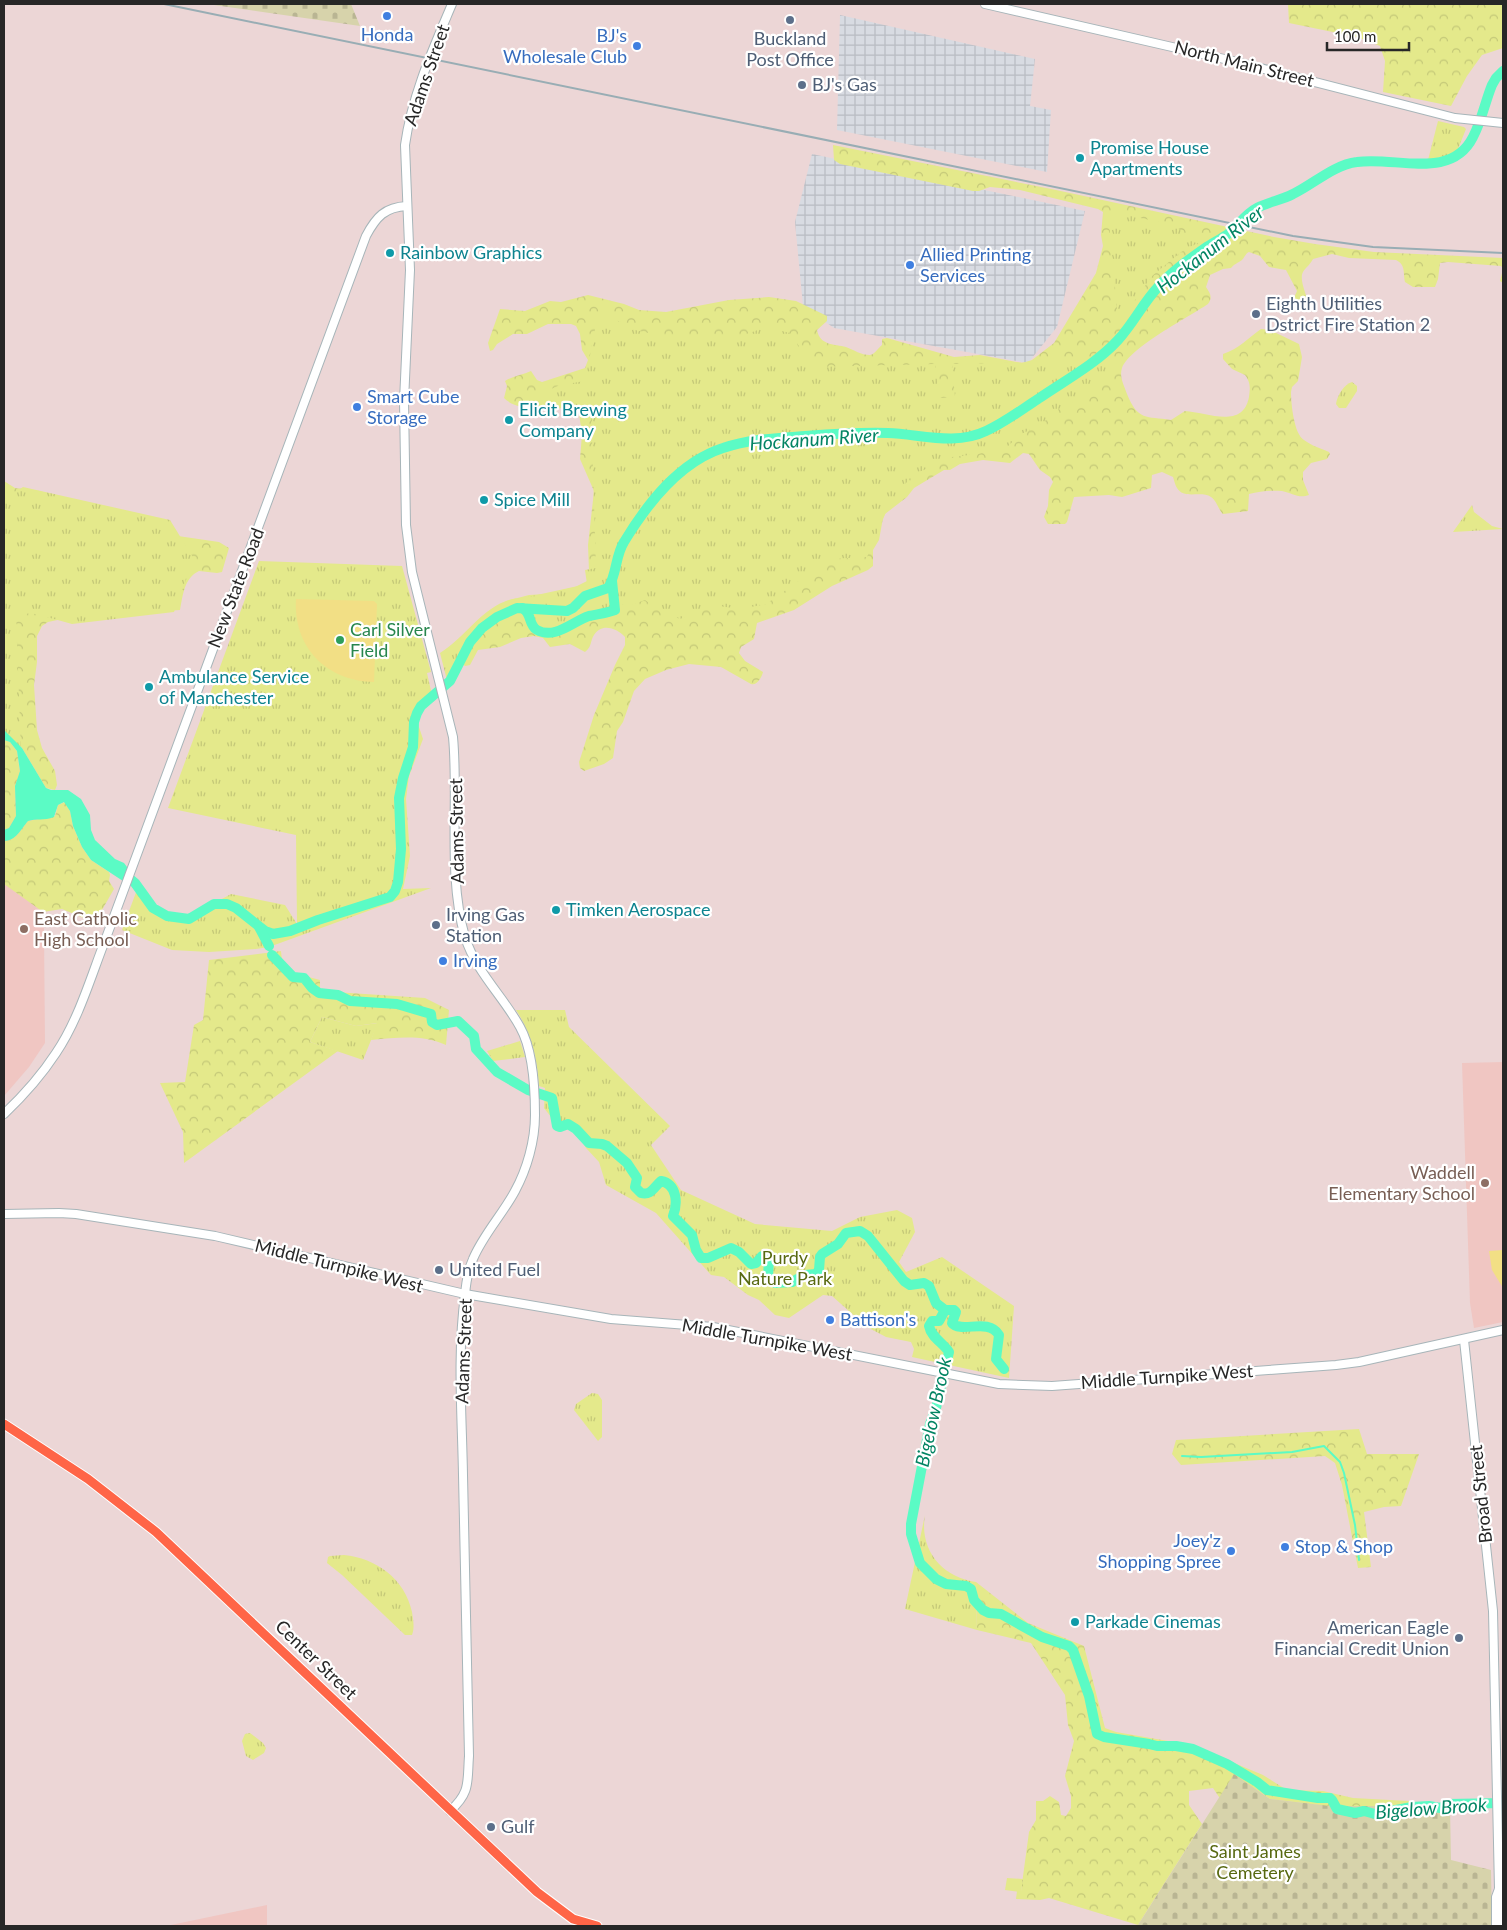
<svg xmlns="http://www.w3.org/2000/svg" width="1507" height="1930" font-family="Lato,sans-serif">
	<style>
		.industrial { fill: url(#industrial-grid) }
		.education { fill: #f0c6c2 }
		.forest { fill: url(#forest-crowns) }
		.cemetery { fill: url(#cemetery-stones) }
		.park { fill: url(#park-tufts) }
		.pitch { fill: #f2df85 }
		.water { fill: #5bfbc5 }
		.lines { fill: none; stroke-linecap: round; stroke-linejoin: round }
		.stream { stroke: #5bfbc5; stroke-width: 2 }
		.river { stroke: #5bfbc5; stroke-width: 10 }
		.secondary-casing { stroke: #a7b5b9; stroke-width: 10 }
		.primary-casing { stroke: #fff; stroke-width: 11 }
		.secondary { stroke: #fff; stroke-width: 8 }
		.primary { stroke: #ff6547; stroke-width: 9 }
		.rail { stroke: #98adb4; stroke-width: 2 }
		.shop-dot { fill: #3f7fe0; stroke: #fff; stroke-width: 2 }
		.service-dot { fill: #5c6f8a; stroke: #fff; stroke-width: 2 }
		.culture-dot { fill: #0f9aa8; stroke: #fff; stroke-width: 2 }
		.leisure-dot { fill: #2e9e5b; stroke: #fff; stroke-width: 2 }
		.education-dot { fill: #8d6e63; stroke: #fff; stroke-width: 2 }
		.labels { text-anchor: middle; stroke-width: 4.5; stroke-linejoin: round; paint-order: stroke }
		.shop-label { font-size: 18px; fill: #366cbe; stroke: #fff; text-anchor: start }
		.service-label { font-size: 18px; fill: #4e5e75; stroke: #fff; text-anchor: start }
		.street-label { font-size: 18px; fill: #272727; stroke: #fff }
		.culture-label { font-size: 18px; fill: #0d838f; stroke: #fff; text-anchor: start }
		.leisure-label { font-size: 18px; fill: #27864d; stroke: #fff; text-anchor: start }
		.education-label { font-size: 18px; fill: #785e54; stroke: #fff; text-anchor: start }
		.park-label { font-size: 18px; fill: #586911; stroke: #fff }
		.water-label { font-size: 19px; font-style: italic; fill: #038463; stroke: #fff }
	</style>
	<defs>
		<pattern id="industrial-grid" width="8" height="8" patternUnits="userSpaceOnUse" patternTransform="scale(1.25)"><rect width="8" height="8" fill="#d8dbe2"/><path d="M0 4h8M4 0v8" fill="none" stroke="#b9bcc2"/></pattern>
		<pattern id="forest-crowns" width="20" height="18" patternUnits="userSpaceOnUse" patternTransform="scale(1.25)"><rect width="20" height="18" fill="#e4e98b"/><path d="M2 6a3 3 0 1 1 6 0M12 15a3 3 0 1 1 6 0" fill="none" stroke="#c4c878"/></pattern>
		<pattern id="cemetery-stones" width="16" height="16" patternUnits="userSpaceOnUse" patternTransform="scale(1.25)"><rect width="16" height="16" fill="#d7d3ab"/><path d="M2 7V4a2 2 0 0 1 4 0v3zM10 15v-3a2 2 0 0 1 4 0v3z" fill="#b9b593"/></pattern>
		<pattern id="park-tufts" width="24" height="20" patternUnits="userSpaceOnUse" patternTransform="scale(1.25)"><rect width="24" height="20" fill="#e4e98b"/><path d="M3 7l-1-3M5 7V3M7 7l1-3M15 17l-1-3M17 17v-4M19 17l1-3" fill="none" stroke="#c4c878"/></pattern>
	</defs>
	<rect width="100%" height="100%" fill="#ecd6d6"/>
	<g class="industrial">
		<polygon points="840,15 1035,59 1030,106 1051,110 1047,172 837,130"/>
		<polygon points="812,154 1085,211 1057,327 1028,363 834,328 803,306 795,222"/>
	</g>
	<g class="education">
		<polygon points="4,735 43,820 45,1043 29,1067 4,1096"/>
		<polygon points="1503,1062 1503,1322 1474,1328 1470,1303 1462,1063"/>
		<polygon points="267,1905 267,1926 166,1926"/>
	</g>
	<g class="forest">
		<polygon points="1288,4 1503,4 1503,48 1482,55 1467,76 1451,106 1383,92 1385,61 1380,46 1357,37 1289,23"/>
		<path d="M833,145L1056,190L1274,237L1315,244L1374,252L1503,258V283L1500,281L1503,269L1501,266L1448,262L1440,263L1438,279L1435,287H1413L1405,282C1403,273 1406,265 1396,260L1349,258L1332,254L1313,259C1310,265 1306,267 1303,272C1299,279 1306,294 1308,301L1307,304L1297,308L1293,300L1297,291L1286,270L1269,267L1260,256L1249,252C1245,254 1245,257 1242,260C1238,263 1234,264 1231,268L1223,269L1210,275L1206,287C1210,293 1213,297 1208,304C1189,317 1130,347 1122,368C1119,377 1124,385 1127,394C1138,421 1146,416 1171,420L1185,411C1206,412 1243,430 1249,397C1250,388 1251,383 1245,375L1232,369L1223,359V354C1239,349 1248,338 1261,329L1270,330L1299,344L1302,357L1298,381L1292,387L1291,392C1291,404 1294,434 1304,440C1312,446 1320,448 1329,452L1330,454L1327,459L1311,463L1303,472V480L1309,495C1299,499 1292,493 1282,491C1271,490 1260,491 1249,494L1248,511L1223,514C1218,509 1217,501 1211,497C1201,490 1184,500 1177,488C1175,485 1174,480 1173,477L1162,472L1152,475L1151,488L1122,497L1109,495L1074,497L1067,522L1065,524H1048L1044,517L1048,506L1049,490L1053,482L1050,477L1040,470L1029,454L1023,453L1010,463L983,460L960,464L950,470H944L914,488L907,497L885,514L883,518L879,540L873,550V566L868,570L832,586L794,610L757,623L754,639L741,647L739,653L745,661L763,672C762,677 757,686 751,684L721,667L689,664L666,670L645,679L634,691L623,722L617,731L613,758L604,764L584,771L580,768L579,762L581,756L594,715L615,665L625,645V637C618,629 602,622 594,635C590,641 592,647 585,652L570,644L550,647L543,638L534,636L521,638L500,647L478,650L470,665L465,666L459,660L458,651L506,601L529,595L546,594L575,587L587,581L589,571L588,545L594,491L580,459L582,434L578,407L576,404C556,406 519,414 504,398L507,386L505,381C512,376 523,375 531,371L537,380L542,382L585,368L588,360L582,350L580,334L576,326L571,324H548L527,334H513L497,344L493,350L490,351L488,343L500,309L525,311L550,301L561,302L588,295L624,304L639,310L666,312L729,300L769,297L796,301L827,316V321L817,330C820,346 835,344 846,347C854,350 861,355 870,355C875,354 878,348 882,345V339L887,338L954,357L980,355L1022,363L1032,360L1054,343L1096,273L1103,246L1101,235L1103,212L1098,209L1020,190L990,187L979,191H973L840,164L834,160Z"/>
		<path d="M4,481L15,488L40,491L178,536L219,542L229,548L222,572L217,573L199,571C184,578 183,595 180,610L67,618L48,622L42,626L37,636V662L34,685L37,730L42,748L55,771L57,785L55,790L46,788L22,748L4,730Z"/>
		<polygon points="4,740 10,742 17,751 20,772 15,786 16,816 9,828 4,830"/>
		<path d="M65,802L70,811L73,826L82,847L91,860L109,872L110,875L109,881L114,889L98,917L93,920L86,919L62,909L43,912L4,884V841C16,841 21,829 28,821L55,816L58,805Z"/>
		<path d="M281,951L283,970L320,980V991L425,998L449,1010L446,1045C420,1034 398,1038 371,1040L377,1023L356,1026L322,1017L310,1042L338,1051L184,1163L183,1132L160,1083L185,1082L194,1025L203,1020L209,960Z"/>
		<polygon points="1359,1429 1367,1454 1419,1454 1401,1506 1384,1507 1364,1512 1371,1567 1358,1568 1342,1485 1335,1463 1325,1456 1181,1465 1172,1454 1176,1440"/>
		<polygon points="976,1582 1028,1623 1084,1646 1105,1728 1116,1732 1191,1745 1263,1775 1287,1790 1323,1791 1353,1798 1409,1801 1411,1811 1443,1849 1318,1805 1270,1799 1254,1788 1233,1818 1213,1788 1189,1791 1189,1805 1202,1824 1138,1925 1049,1898 1040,1900 1016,1899 1017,1891 1021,1891 1029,1832 1036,1820 1036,1801 1043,1801 1050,1796 1059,1802 1061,1815 1066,1816 1071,1808 1071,1796 1065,1776 1074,1741 1068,1725 1065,1695 1031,1643 977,1630"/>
	</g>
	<g class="cemetery">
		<polygon points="207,4 351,4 360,26"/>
		<polygon points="1234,1774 1270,1799 1330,1806 1450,1806 1451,1860 1491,1870 1492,1926 1143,1926 1138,1925"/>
	</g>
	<g class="park">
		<polygon points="1438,121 1464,127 1466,129 1456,154 1428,160"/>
		<polygon points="1108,211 1173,225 1187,235 1205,239 1181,252 1152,276 1135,300 1118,319"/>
		<path d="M598,314L621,322L635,330L662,336L681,337L708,333L724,336L744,335L766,327L790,333L813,367L935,364L939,398L955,397L952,364L1111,361L1112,377L1079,399L1059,409L1039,426L1021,434L1008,446L978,454L943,458L941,462L915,474L910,478L889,505L867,557L830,559L766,604L740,609L712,605L680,619L663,612L645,600L631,605L627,602L591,621L593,615C573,621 557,640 536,629L525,609C505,602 475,632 465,649C459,660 457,674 448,684L440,653C468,636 487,598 523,598L587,584L585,570L596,568L591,406L535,410L540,394L560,385L585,381Z"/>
		<path d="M1352,382L1357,386V391L1346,408H1339L1336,404C1337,396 1344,384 1352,382Z"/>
		<polygon points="23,487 170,520 194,559 174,612 72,624 36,614 16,613 21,752 4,735 4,499"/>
		<polygon points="1472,505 1474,512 1492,526 1503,529 1453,532"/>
		<polygon points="259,561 402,566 431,672 427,673 432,695 416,718 423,739 409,776 406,799 410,856 403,889 431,888 269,947 256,949 209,952 172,950 122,930 138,887 143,896 157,911 167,916 181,919 192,918 209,906 231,894 285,905 297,924 296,835 168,808"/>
		<path d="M516,1010H565L569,1027L670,1126L651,1145L681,1190L755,1224L832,1231L860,1217L897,1210L912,1218L915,1232L899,1262L906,1272L942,1257L1014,1306L1009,1378L912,1357L914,1349L911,1342L886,1337L867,1327L832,1296L823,1295L789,1318L775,1315L759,1300L748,1295L724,1277L711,1275L656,1213L606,1185L599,1162L586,1148L574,1127L558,1132L551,1117L544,1108L545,1088L539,1086C537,1058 532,1034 516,1010Z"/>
		<polygon points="322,1017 356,1026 378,1023 363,1060 310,1042"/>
		<polygon points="520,1041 525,1057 493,1061 487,1051"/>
		<polygon points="592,1393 598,1394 602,1400 602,1437 598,1441 574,1410 576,1404"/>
		<path d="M925,1515C919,1550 942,1577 976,1582L977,1630L905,1609Z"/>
		<path d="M344,1555C376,1558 405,1579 412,1612C413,1619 415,1628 412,1635H405L342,1575L327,1563L328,1557L330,1556Z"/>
		<polygon points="250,1733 263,1743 266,1748 264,1753 253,1760 246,1756 242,1741 245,1734"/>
		<polygon points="1007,1878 1023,1879 1021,1892 1005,1890"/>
	</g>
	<g class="pitch">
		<path d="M296,599L374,601L377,604L374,682C327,681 293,648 296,599Z"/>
		<polygon points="1503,1250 1503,1288 1492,1270 1489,1251"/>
	</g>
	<path class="water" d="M4,730L22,748L46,788L51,790H68L81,799L90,815L91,830L95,840L115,859L124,863L130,871L126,883L91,860L82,847L73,826L70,811L64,802L58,805L54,817C44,821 36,818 28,821C21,829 16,841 4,841V830L9,828L16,816L15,786L20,771L17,751L10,742L4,740Z"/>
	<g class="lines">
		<polyline class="stream" points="1182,1456 1201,1457 1292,1452 1324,1446 1340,1462 1344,1473 1355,1525 1359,1560"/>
		<g class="river">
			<path d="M522,608C532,612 528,625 537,630C555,640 573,621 589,616C598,614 607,613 615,610L612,581"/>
			<path d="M122,872L135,883L153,908L167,916L189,919L214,904H227L236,908L265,931L273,934L290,931L318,920L390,897L395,891L398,882L401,849L399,798L403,778L413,747L414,722L417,713L421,706L450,681L470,642L482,628L497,617L517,608L567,611L573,608L585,596L608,588C617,575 615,556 624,542C647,504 679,462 723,448C749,439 777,438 805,436C832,434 860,432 888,433C920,434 955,446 986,431C1004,423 1021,410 1038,399C1064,381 1096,364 1118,340C1133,324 1143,303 1158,287C1171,272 1188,260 1205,248C1212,243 1221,239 1228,234C1238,226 1245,214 1257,208C1268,202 1282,200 1293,194C1314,184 1333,165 1357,162C1395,156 1451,181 1473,137C1482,120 1485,102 1492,85L1496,78L1503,71"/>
			<polyline points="259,927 269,946"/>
			<path d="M272,955L293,977L304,978L312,988L319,993L338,995L350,1001L397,1004L431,1014L432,1022L437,1025L458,1021L474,1036L476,1049L497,1072L528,1090L552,1098L557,1126L560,1127L568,1124L576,1129L589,1143L602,1144L607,1146L627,1163L637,1178L635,1187L641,1193C651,1196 654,1187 661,1181C677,1184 678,1203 673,1216L692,1235L696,1250L701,1258H708L731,1248L739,1252L751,1264L756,1263L762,1256H764L769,1260L768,1276L775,1283L792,1282L805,1275L816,1274L819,1270L820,1257L822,1254L838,1244L846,1233L860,1231L868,1236L904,1281L910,1285L924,1283L929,1286L936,1303L945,1310"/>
			<path d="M945,1310L939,1321H932L929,1326C931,1337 943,1343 949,1352L936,1408L930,1424L911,1524V1534L920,1563L936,1579L946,1584L966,1586L971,1589L974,1600L983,1610L989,1613L1001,1614L1042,1637L1069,1646L1073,1650L1089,1696L1097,1734L1104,1737L1149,1744L1157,1746H1176L1193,1749L1227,1764L1257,1782L1267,1790L1318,1798H1330L1332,1800L1337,1809L1355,1813L1364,1811L1375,1814L1412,1807L1429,1806L1440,1808L1449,1804L1503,1803"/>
			<path d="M945,1310H954L956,1312L952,1323C961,1334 988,1317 999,1335L996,1359L1004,1369"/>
		</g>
		<defs>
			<g id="secondary">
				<polyline points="985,4 1233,61 1455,118 1503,123"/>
				<path d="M4,1114C23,1096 41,1076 56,1053C79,1019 91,976 106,938L366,236C376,217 385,207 407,206"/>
				<polyline points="4,1214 59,1213 76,1214 215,1236 465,1294 611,1319 713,1327 999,1384 1052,1386 1336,1365 1359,1362 1503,1330"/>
				<polyline points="1464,1340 1493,1611 1499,1889 1496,1897 1496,1926"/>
				<path d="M450,1811C471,1792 467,1782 469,1756C467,1662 465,1569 463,1475C462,1416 457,1354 465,1295C466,1283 468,1270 473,1259C483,1235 502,1215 515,1191C527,1169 535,1141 535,1115C535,1089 533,1050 520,1027C503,996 476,972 465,937C447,875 459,801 453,737L412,572L406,525L404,401L410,270L405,145C412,95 433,49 452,4"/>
				<polyline points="1499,1889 1502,1897 1502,1926"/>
			</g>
			<polyline id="primary" points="4,1424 88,1479 156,1532 537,1892 573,1919 597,1926"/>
		</defs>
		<use href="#secondary" class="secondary-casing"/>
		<use href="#primary" class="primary-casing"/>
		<use href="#secondary" class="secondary"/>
		<use href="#primary" class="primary"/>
		<polyline class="rail" points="164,4 1293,236 1373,247 1503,253"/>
	</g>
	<g class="shop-dot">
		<circle cx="387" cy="16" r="5"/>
		<circle cx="637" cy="46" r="5"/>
		<circle cx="910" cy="265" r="5"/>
		<circle cx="357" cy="407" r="5"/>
		<circle cx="443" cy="961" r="5"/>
		<circle cx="830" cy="1320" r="5"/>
		<circle cx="1285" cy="1547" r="5"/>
		<circle cx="1231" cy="1551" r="5"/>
	</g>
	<g class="service-dot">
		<circle cx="790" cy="20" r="5"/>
		<circle cx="802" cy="85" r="5"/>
		<circle cx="1256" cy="314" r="5"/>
		<circle cx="436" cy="925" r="5"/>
		<circle cx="439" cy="1270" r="5"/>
		<circle cx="1459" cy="1638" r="5"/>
		<circle cx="491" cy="1827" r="5"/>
	</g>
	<g class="culture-dot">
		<circle cx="1080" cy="158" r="5"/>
		<circle cx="390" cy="253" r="5"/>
		<circle cx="509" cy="420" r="5"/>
		<circle cx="484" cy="500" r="5"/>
		<circle cx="149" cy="687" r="5"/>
		<circle cx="556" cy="910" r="5"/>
		<circle cx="1075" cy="1622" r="5"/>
	</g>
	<circle class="leisure-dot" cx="340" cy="640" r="5"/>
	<g class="education-dot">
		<circle cx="24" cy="929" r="5"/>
		<circle cx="1485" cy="1183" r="5"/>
	</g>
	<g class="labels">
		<g class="shop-label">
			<text x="387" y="41" text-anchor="middle">Honda</text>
			<text x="627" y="42" text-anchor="end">BJ's<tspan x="627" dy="21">Wholesale Club</tspan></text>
			<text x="920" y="261">Allied Printing<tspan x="920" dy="21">Services</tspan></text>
			<text x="367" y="403">Smart Cube<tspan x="367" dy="21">Storage</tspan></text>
			<text x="453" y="967">Irving</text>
			<text x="840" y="1326">Battison's</text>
			<text x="1221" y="1547" text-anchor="end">Joey'z<tspan x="1221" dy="21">Shopping Spree</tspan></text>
			<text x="1295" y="1553">Stop &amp; Shop</text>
		</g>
		<g class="service-label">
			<text x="790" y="45" text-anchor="middle">Buckland<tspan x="790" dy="21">Post Office</tspan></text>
			<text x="812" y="91">BJ's Gas</text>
			<text x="1266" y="310">Eighth Utilities<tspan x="1266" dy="21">Dstrict Fire Station 2</tspan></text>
			<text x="446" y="921">Irving Gas<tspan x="446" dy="21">Station</tspan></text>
			<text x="449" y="1276">United Fuel</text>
			<text x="1449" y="1634" text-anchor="end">American Eagle<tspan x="1449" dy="21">Financial Credit Union</tspan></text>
			<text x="501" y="1833">Gulf</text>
		</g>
		<g class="street-label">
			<text transform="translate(1244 64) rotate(14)" y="6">North Main Street</text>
			<text transform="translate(427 75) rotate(-71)" y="6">Adams Street</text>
			<text transform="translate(236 588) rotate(-69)" y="6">New State Road</text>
			<text transform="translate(457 831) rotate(-91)" y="6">Adams Street</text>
			<text transform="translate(339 1266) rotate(14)" y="6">Middle Turnpike West</text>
			<text transform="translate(767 1340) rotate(10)" y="6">Middle Turnpike West</text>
			<text transform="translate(464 1351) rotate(-88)" y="6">Adams Street</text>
			<text transform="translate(1167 1377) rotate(-4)" y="6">Middle Turnpike West</text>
			<text transform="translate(1481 1494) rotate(-96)" y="6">Broad Street</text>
			<text transform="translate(316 1660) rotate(44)" y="6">Center Street</text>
		</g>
		<g class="culture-label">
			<text x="1090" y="154">Promise House<tspan x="1090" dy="21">Apartments</tspan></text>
			<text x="400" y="259">Rainbow Graphics</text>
			<text x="519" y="416">Elicit Brewing<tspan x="519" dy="21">Company</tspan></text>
			<text x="494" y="506">Spice Mill</text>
			<text x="159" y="683">Ambulance Service<tspan x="159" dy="21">of Manchester</tspan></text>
			<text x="566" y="916">Timken Aerospace</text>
			<text x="1085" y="1628">Parkade Cinemas</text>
		</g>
		<g class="leisure-label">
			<text x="350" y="636">Carl Silver<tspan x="350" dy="21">Field</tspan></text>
		</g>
		<g class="education-label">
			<text x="34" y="925">East Catholic<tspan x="34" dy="21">High School</tspan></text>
			<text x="1475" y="1179" text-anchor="end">Waddell<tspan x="1475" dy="21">Elementary School</tspan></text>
		</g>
		<g class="park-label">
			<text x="785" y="1264">Purdy<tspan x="785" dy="21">Nature Park</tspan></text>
			<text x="1255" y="1858">Saint James<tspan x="1255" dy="21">Cemetery</tspan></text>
		</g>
		<g class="water-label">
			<text transform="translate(1210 249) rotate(-38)" y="7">Hockanum River</text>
			<text transform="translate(814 439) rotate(-4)" y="7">Hockanum River</text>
			<text transform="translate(933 1412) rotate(-78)" y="7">Bigelow Brook</text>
			<text transform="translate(1431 1808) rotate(-4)" y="7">Bigelow Brook</text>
		</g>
	</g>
	<rect width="1507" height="1930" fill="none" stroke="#272727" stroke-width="10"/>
	<path d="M1327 42v8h82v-8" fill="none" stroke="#272727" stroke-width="2.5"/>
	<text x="1334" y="42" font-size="15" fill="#272727" stroke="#ffffff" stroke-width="4" paint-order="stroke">100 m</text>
</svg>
